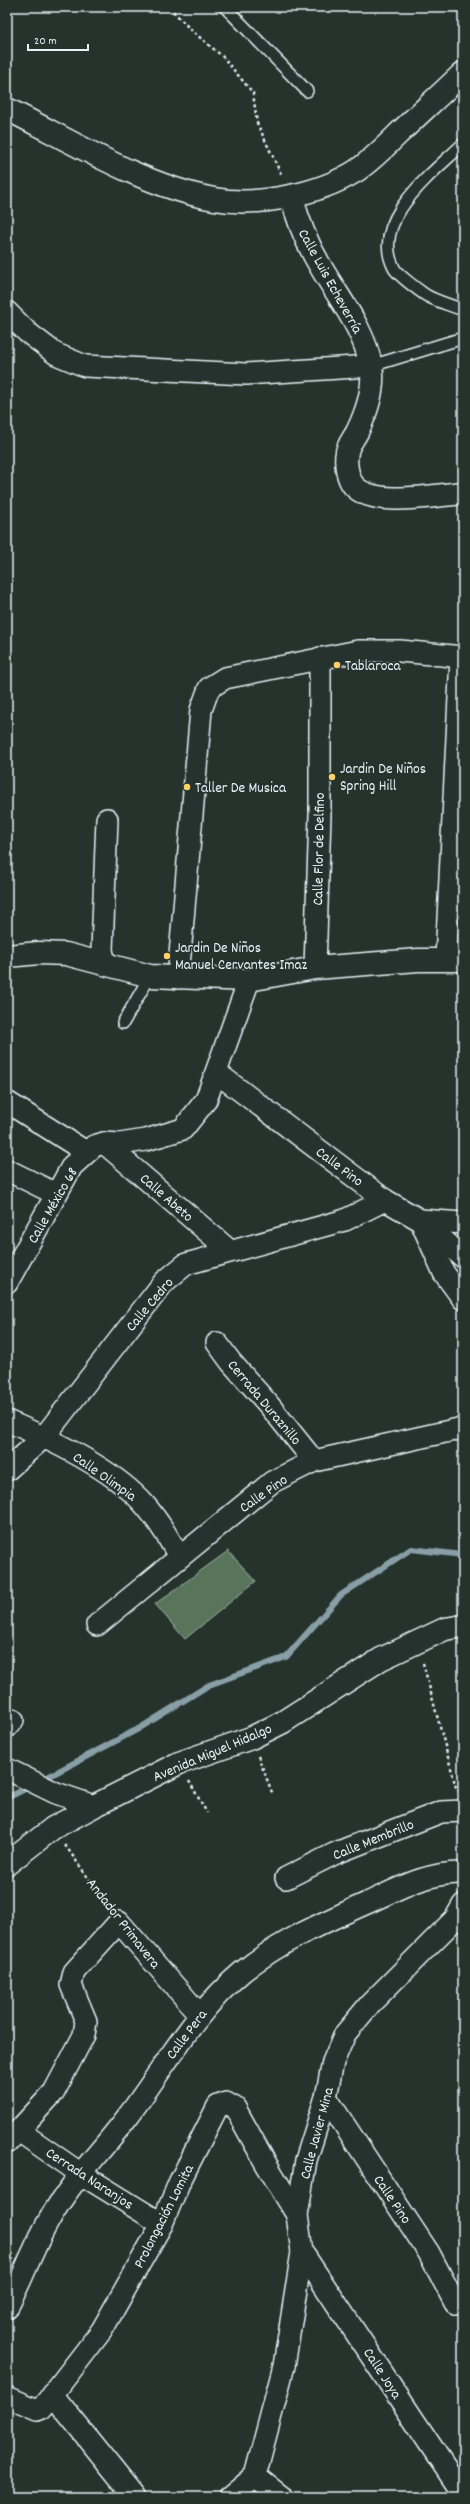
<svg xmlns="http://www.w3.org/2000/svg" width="470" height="2504" font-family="Dekko,sans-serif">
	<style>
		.pitch { fill: #58745b; stroke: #a0b2aa }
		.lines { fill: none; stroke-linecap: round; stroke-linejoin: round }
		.stream { stroke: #899fa7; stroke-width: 6 }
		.lane-casing { stroke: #e8f1f8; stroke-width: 14 }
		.street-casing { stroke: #e8f1f8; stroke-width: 24 }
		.secondary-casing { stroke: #e8f1f8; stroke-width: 25 }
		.path { stroke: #e8f1f8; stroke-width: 2.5; stroke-dasharray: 3 3; stroke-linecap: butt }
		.lane { stroke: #26332d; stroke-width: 11 }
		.street { stroke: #26332d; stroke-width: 21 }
		.secondary { stroke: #26332d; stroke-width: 22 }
		.poi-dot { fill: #ffd166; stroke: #26332d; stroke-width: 1.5 }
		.labels { text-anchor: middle; stroke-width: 3.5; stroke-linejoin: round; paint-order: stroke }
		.street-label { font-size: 15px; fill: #e8f1f8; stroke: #26332d }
		.poi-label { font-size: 15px; fill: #e8f1f8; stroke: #26332d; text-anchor: start }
	</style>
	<rect width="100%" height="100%" fill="#26332d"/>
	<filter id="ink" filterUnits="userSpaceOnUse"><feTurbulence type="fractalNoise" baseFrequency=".025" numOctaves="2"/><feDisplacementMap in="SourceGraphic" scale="8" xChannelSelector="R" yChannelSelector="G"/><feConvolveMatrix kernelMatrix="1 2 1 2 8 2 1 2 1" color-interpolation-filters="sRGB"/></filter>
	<g filter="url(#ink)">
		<polygon class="pitch" points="228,1551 256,1581 185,1639 155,1604"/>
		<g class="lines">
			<g class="stream">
				<polyline points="42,1780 140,1728 209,1685 286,1657 341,1595 411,1549 463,1555"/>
				<polyline points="7,1798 31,1786"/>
			</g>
			<defs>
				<g id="lane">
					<polyline points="225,7 307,91"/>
					<path d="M463,144C433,173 369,220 394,268C397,274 417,289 424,294C434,301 451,305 463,310"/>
					<polyline points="371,366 463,338"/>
					<polyline points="123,1023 150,976"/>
				</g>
				<g id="street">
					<polyline points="7,312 27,332 56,354 85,366 246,374 371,366"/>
					<polyline points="446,959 461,657"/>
					<polyline points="105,964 102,950 107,819"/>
					<polyline points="315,968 320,815 320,658"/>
					<polyline points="178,978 201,710 209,688 225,678 358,651 400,651 463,657"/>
					<polyline points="217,1073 385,1200 420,1220 463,1257"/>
					<polyline points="7,1102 86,1152"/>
					<polyline points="104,1143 230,1251"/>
					<polyline points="7,1170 56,1194"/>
					<polyline points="420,1220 463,1223"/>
					<polyline points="423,1226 444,1273 463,1299"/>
					<polyline points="7,1283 72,1166 94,1146 104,1143 120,1144 146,1140 183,1129 206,1100 249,980"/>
					<polyline points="217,1343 231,1362 269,1405 314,1461"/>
					<path d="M7,1421C50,1439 113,1469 144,1504C159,1521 169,1538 179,1557"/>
					<polyline points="7,1470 44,1437 164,1282 186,1264 345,1220 385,1200"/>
					<polyline points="97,1625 272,1482 314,1461 463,1428"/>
					<polyline points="7,1727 13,1720"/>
					<polyline points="7,1769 56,1793 94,1806"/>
					<polyline points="286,1878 336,1853 397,1829 441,1812 463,1811"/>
					<polyline points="326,2097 429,2253 455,2303"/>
					<polyline points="19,2131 81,2174 162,2224"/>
					<polyline points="7,2143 54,2092 84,2035 86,2021 71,1985 74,1972 119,1922 199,2014"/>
					<polyline points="302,2252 463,2494"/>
					<path d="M7,2308C22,2280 32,2250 48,2222C69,2183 102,2151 128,2116C165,2067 194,2012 242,1972C279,1942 324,1922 367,1903C398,1889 427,1872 463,1873"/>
					<polyline points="52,2394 135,2497"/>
					<polyline points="7,2397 37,2410 42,2408 102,2330 162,2224 179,2183 218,2106 226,2103 235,2108 265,2162 297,2215"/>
					<polyline points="255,2476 284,2366 302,2252 297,2215 306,2160 326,2097 333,2062 345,2034 370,2004 455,1919 463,1905"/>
					<polyline points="255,2476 282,2497"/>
					<polyline points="230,2497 255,2476"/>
				</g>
				<g id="secondary">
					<path d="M7,109C71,141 143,186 214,199C258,207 319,194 356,171C371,161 385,147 397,135C419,114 441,94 463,73"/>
					<path d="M292,197C298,222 308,246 322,269C340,300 364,329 371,366C375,386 367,411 358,430C355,437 348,444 347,452C345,462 347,478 354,486C374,508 436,495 463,493"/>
					<polyline points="7,956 39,953 66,954 150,976 249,980 315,968 418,960 463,960"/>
					<polyline points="7,1864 53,1828 94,1806 179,1763 251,1738 283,1722 381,1659 445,1629 463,1626"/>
				</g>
			</defs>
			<use href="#lane" class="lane-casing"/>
			<use href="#street" class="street-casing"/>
			<use href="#secondary" class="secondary-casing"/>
			<g class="path">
				<polyline points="169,7 191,30 222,56 253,93 257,123 282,176"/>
				<polyline points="423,1663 457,1791"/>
				<polyline points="258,1756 273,1795"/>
				<polyline points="189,1781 207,1813"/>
				<polyline points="65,1845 108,1906"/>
			</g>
			<use href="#lane" class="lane"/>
			<use href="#street" class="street"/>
			<use href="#secondary" class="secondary"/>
		</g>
	</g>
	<g class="poi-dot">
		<circle cx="337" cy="665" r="4"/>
		<circle cx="332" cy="777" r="4"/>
		<circle cx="187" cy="787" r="4"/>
		<circle cx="167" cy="956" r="4"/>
	</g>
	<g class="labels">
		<g class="street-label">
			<text transform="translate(331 281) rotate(61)" y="5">Calle Luis Echeverría</text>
			<text transform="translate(318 849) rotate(-89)" y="5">Calle Flor de Delfino</text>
			<text transform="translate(340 1166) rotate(37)" y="5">Calle Pino</text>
			<text transform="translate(167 1197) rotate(41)" y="5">Calle Abeto</text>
			<text transform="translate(52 1205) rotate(-60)" y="5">Calle México 68</text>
			<text transform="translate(149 1304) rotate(-50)" y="5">Calle Cedro</text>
			<text transform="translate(265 1402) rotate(50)" y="5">Cerrada Duraznillo</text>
			<text transform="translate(105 1476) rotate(35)" y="5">Calle Olimpia</text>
			<text transform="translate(263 1493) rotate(-35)" y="5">Calle Pino</text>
			<text transform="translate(212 1752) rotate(-23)" y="5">Avenida Miguel Hidalgo</text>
			<text transform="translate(373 1839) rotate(-22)" y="5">Calle Membrillo</text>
			<text transform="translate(124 1923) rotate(52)" y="5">Andador Primavera</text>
			<text transform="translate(186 2034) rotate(-53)" y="5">Calle Pera</text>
			<text transform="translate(316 2133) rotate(-75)" y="5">Calle Javier Mina</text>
			<text transform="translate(90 2178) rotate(33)" y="5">Cerrada Naranjos</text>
			<text transform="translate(393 2199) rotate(56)" y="5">Calle Pino</text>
			<text transform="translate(163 2216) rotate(-63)" y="5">Prolongación Lomita</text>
			<text transform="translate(383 2373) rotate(57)" y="5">Calle Joya</text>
		</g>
		<g class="poi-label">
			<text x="345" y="670">Tablaroca</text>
			<text x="340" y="773">Jardin De Niños<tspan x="340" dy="17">Spring Hill</tspan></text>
			<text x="195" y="792">Taller De Musica</text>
			<text x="175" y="952">Jardin De Niños<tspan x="175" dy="17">Manuel Cervantes Imaz</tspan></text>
		</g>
	</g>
	<rect width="470" height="2504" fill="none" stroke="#26332d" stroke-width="24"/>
	<rect x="12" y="12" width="446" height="2480" fill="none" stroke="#e8f1f8" stroke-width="1.5" filter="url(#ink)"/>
	<path d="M28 44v6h60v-6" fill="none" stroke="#e8f1f8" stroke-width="2"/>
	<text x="34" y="44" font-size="12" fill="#e8f1f8" stroke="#26332d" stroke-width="3" paint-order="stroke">20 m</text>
</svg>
